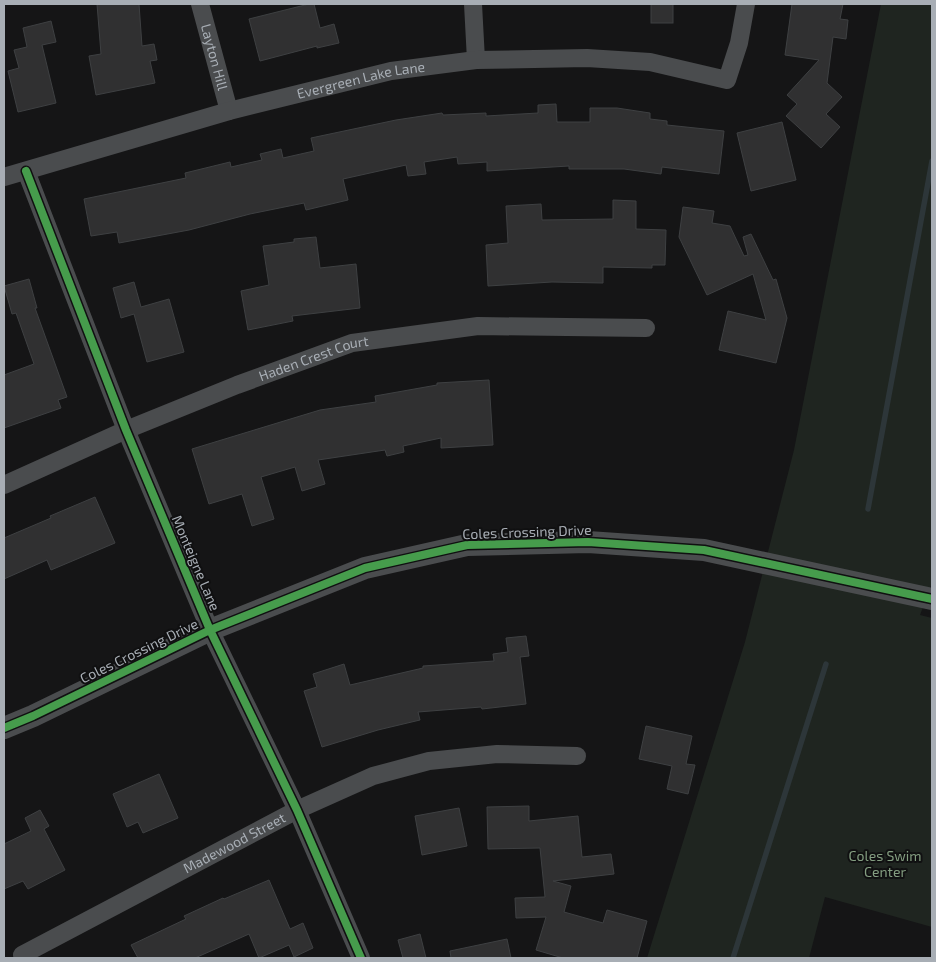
<svg xmlns="http://www.w3.org/2000/svg" width="936" height="962" font-family="'Exo 2',sans-serif">
	<style>
		.green { fill: #1f2520 }
		.lines { fill: none; stroke-linecap: round; stroke-linejoin: round }
		.stream { stroke: #2d3639; stroke-width: 5.5 }
		.building { fill: #303031; stroke: #3e4042 }
		.minor { stroke: #4a4c4e; stroke-width: 18 }
		.tertiary { stroke: #4a4c4e; stroke-width: 22 }
		.cycleway-casing { stroke: #101011; stroke-width: 11 }
		.cycleway { stroke: #469c4c; stroke-width: 8 }
		.labels { text-anchor: middle; stroke-width: 4; stroke-linejoin: round; paint-order: stroke }
		.street-label { font-size: 14px; fill: #a8aeb5; stroke: #101011 }
		.park-label { font-size: 14px; fill: #849e81; stroke: #101011 }
	</style>
	<rect width="100%" height="100%" fill="#151516"/>
	<polygon class="green" points="881,4 932,4 932,583 920,615 932,618 932,927 825,897 809,958 647,958 745,642 794,450"/>
	<g class="lines">
		<g class="stream">
			<polyline points="868,509 932,161"/>
			<polyline points="733,958 826,664"/>
		</g>
	</g>
	<g class="building">
		<polygon points="97,4 139,4 142,46 154,44 157,60 150,61 155,83 96,95 89,56 101,54"/>
		<polygon points="309,4 314,4 320,28 334,24 339,43 317,48 317,46 260,61 249,19"/>
		<rect x="651" y="4" width="22" height="19"/>
		<polygon points="792,4 843,4 840,19 848,20 846,39 833,37 827,83 842,97 826,114 840,127 821,148 786,116 797,104 787,95 819,60 785,55"/>
		<polygon points="51,21 56,42 42,45 56,103 18,112 8,71 19,68 14,50 27,47 23,28"/>
		<polygon points="556,104 557,122 590,122 590,108 617,108 650,113 650,119 667,121 667,125 724,131 719,174 662,167 661,174 624,169 569,169 569,166 487,171 487,162 458,164 457,157 424,162 426,174 408,176 406,165 343,179 348,200 306,210 304,203 250,214 189,230 119,243 117,232 91,236 84,199 186,178 185,173 230,162 231,167 262,160 260,154 281,149 283,158 314,151 311,138 396,120 442,113 443,115 486,113 486,116 538,113 538,105"/>
		<polygon points="782,122 796,180 751,191 737,133"/>
		<polygon points="613,200 636,201 636,229 666,230 665,265 652,265 652,268 603,267 603,283 552,282 488,286 486,245 508,243 506,206 541,204 542,220 613,219"/>
		<polygon points="683,207 714,211 712,223 730,226 744,256 748,255 743,237 751,234 773,280 776,279 787,318 776,363 719,350 728,311 766,320 753,274 707,295 679,237"/>
		<polygon points="316,237 320,268 356,264 360,308 292,316 293,321 248,330 241,291 269,285 263,246 294,242 294,239"/>
		<polygon points="29,279 37,308 35,308 67,397 58,400 61,408 4,428 4,375 34,364 16,313 12,314 4,286"/>
		<polygon points="134,282 141,307 169,299 184,352 147,362 134,314 121,318 113,288"/>
		<polygon points="489,380 493,445 441,448 441,438 403,446 404,452 387,456 385,450 318,460 325,484 302,491 295,467 261,477 274,519 252,526 242,494 209,504 192,449 320,410 376,402 375,396 437,385 437,383"/>
		<polygon points="95,497 115,543 51,570 47,560 4,579 4,538 51,518 50,516"/>
		<polygon points="526,636 529,656 520,657 526,704 482,709 481,707 418,712 420,720 378,730 322,747 304,691 317,687 313,674 344,664 350,685 423,668 423,666 494,661 493,654 508,652 506,638"/>
		<polygon points="646,726 692,736 686,764 695,765 688,794 667,789 672,766 639,759"/>
		<polygon points="159,774 178,818 143,833 138,822 127,827 113,794"/>
		<polygon points="529,806 529,821 578,816 582,857 611,854 614,874 553,881 571,886 564,912 603,923 607,910 647,921 637,958 563,958 536,950 546,917 516,918 515,898 545,897 540,848 488,849 487,807"/>
		<polygon points="459,808 467,846 422,855 415,816"/>
		<polygon points="40,810 49,826 44,829 65,870 28,889 23,881 4,889 4,844 31,831 25,818"/>
		<polygon points="269,880 290,929 303,923 313,948 294,957 289,945 259,958 249,934 195,958 138,958 131,945 186,919 184,916 223,898 224,899"/>
		<polygon points="420,934 426,958 403,958 398,940"/>
		<polygon points="507,939 511,958 451,958 450,951"/>
	</g>
	<g class="lines">
		<g class="minor">
			<path id="s1" d="M200,4L229,111"/>
			<polyline points="473,4 476,60"/>
			<polyline points="26,171 126,430 210,630 297,810 361,958"/>
			<path id="s2" d="M4,177L229,111L391,71L476,60L587,58L650,62L727,80L739,43L746,4"/>
			<path id="s3" d="M4,485L126,430L237,385L352,343L478,326L646,328"/>
			<path id="s4" d="M22,955L297,810L373,776L429,761L497,754L577,756"/>
		</g>
		<polyline class="tertiary" points="4,728 33,716 210,630 365,568 467,545 588,542 704,550 932,599"/>
		<defs>
			<g id="cycleway">
				<polyline points="26,171 126,430 210,630 297,810 361,958"/>
				<polyline points="4,728 33,716 210,630 365,568 467,545 588,542 704,550 932,599"/>
			</g>
		</defs>
		<use href="#cycleway" class="cycleway-casing"/>
		<use href="#cycleway" class="cycleway"/>
	</g>
	<g class="labels">
		<g class="street-label">
			<text dy="5" stroke="none"><textPath href="#s1" startOffset="55">Layton Hill</textPath></text>
			<text dy="5" stroke="none"><textPath href="#s2" startOffset="370">Evergreen Lake Lane</textPath></text>
			<text dy="5" stroke="none"><textPath href="#s3" startOffset="335">Haden Crest Court</textPath></text>
			<text transform="translate(527 532) rotate(-2)" y="5">Coles Crossing Drive</text>
			<text transform="translate(196 563) rotate(67)" y="5">Monteigne Lane</text>
			<text transform="translate(139 651) rotate(-26)" y="5">Coles Crossing Drive</text>
			<text dy="5" stroke="none"><textPath href="#s4" startOffset="240">Madewood Street</textPath></text>
		</g>
		<g class="park-label">
			<text x="885" y="861">Coles Swim<tspan x="885" dy="16">Center</tspan></text>
		</g>
	</g>
	<rect width="936" height="962" fill="none" stroke="#a8aeb5" stroke-width="10"/>
</svg>
